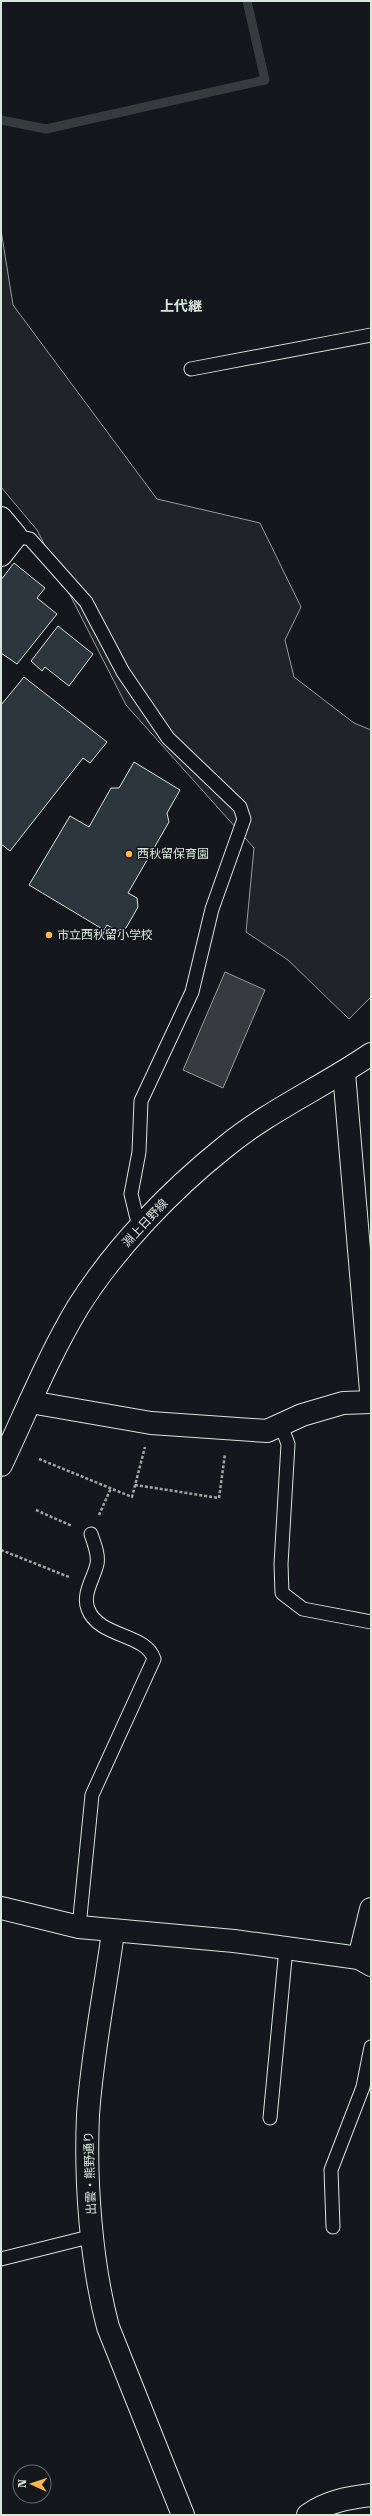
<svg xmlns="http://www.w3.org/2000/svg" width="372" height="2516" font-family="'Roboto Serif','Noto Sans JP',serif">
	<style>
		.green { fill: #202428; stroke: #939e99 }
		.water { fill: #363b3e; stroke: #939e99 }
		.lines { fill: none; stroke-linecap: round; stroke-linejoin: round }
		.stream { stroke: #363b3e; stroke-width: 9 }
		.building { fill: #2c363c; stroke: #d8e6dc }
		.lane-casing { stroke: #d8e6dc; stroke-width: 15 }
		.street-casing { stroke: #d8e6dc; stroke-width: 24 }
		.secondary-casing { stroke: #d8e6dc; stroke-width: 24 }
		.path { stroke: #9da8a2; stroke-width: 2.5; stroke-dasharray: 3 2; stroke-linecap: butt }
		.lane { stroke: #14181c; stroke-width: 13 }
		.street { stroke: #14181c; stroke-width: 22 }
		.secondary { stroke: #14181c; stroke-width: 22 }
		.poi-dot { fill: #ffb74d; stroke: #14181c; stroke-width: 1.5 }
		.labels { text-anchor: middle; stroke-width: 3; stroke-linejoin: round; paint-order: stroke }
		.poi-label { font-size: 12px; fill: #d8e6dc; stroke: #14181c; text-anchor: start }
		.street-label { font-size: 12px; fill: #d8e6dc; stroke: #14181c }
		.quarter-label { font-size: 14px; font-weight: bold; fill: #d8e6dc; stroke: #14181c }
	</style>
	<rect width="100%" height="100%" fill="#14181c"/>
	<polygon class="green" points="1,230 13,305 157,499 260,523 301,607 285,640 294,677 354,723 371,730 371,997 349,1019 288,960 246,932 254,848 126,705 37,530 1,487"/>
	<polygon class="water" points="225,972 265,990 223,1088 183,1070"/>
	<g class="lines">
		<polyline class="stream" points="1,120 46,129 265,80 247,1"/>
	</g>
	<g class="building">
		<polygon points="14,563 45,588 37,598 57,614 17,664 1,653 1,580"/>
		<polygon points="58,626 93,654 69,686 45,667 42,671 31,661"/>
		<polygon points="24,677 107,742 90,763 83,758 10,851 1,844 1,705"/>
		<polygon points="134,762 180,790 167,813 169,822 128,893 137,898 138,907 126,928 117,931 107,925 104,930 29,885 70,816 89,827 111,788 119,788"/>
	</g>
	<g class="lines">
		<defs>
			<g id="lane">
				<polyline points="191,369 371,335"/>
				<polyline points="16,536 30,539 86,602 123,672 168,738 240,807 244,819 212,909 192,992 141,1101 139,1152 131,1194 139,1227"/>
				<polyline points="281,1425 288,1444 281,1564 282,1593 303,1609 371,1622"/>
				<path d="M79,1927L92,1795L154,1659C146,1633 99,1638 88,1609C82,1594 94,1578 97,1564C99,1555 94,1543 91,1534"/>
				<polyline points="270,2118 286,1948"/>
				<polyline points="333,2227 331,2170 363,2087 371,2047"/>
				<polyline points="1,2259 93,2236"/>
			</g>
			<g id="street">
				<polyline points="1,518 16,536 1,555"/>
				<polyline points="344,1073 371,1391"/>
				<polyline points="30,1402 151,1423 267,1431 302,1415 343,1403 371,1402"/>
				<polyline points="1,1908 79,1927 234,1941 359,1958 371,1965"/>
				<path d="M113,1932C105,1992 92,2054 88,2115C85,2181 91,2263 108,2327L183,2515"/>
				<polyline points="359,1958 371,1909"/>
				<path d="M308,2515C328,2501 348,2498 371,2495"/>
			</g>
			<path id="secondary" d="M1,1465C26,1412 48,1357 78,1307C115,1248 171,1190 225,1147C270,1110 323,1087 371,1054"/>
		</defs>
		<use href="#lane" class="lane-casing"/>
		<use href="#street" class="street-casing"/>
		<use href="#secondary" class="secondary-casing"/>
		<g class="path">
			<polyline points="39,1459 132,1497 145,1447"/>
			<polyline points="135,1485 219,1498 225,1454"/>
			<polyline points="36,1510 72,1526"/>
			<polyline points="99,1515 111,1488"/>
			<polyline points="1,1550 69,1577"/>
		</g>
		<use href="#lane" class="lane"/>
		<use href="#street" class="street"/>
		<use href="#secondary" class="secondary"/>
	</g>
	<g class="poi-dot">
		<circle cx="129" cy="854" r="4"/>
		<circle cx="49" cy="935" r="4"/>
	</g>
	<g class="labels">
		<g class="poi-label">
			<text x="137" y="858">西秋留保育園</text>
			<text x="57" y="939">市立西秋留小学校</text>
		</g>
		<g class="street-label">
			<text transform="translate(145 1223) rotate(-47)" y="4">淵上日野線</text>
			<text transform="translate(90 2173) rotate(-92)" y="4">出雲・熊野通り</text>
		</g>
		<g class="quarter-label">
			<text x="181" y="311">上代継</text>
		</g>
	</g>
	<rect width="372" height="2516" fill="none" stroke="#d8e6dc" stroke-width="4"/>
	<g transform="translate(32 2484) rotate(273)"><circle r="19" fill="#14181c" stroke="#626a69"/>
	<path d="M0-3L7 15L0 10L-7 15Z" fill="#ffb74d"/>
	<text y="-6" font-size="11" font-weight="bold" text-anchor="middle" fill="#d8e6dc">N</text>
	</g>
</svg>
